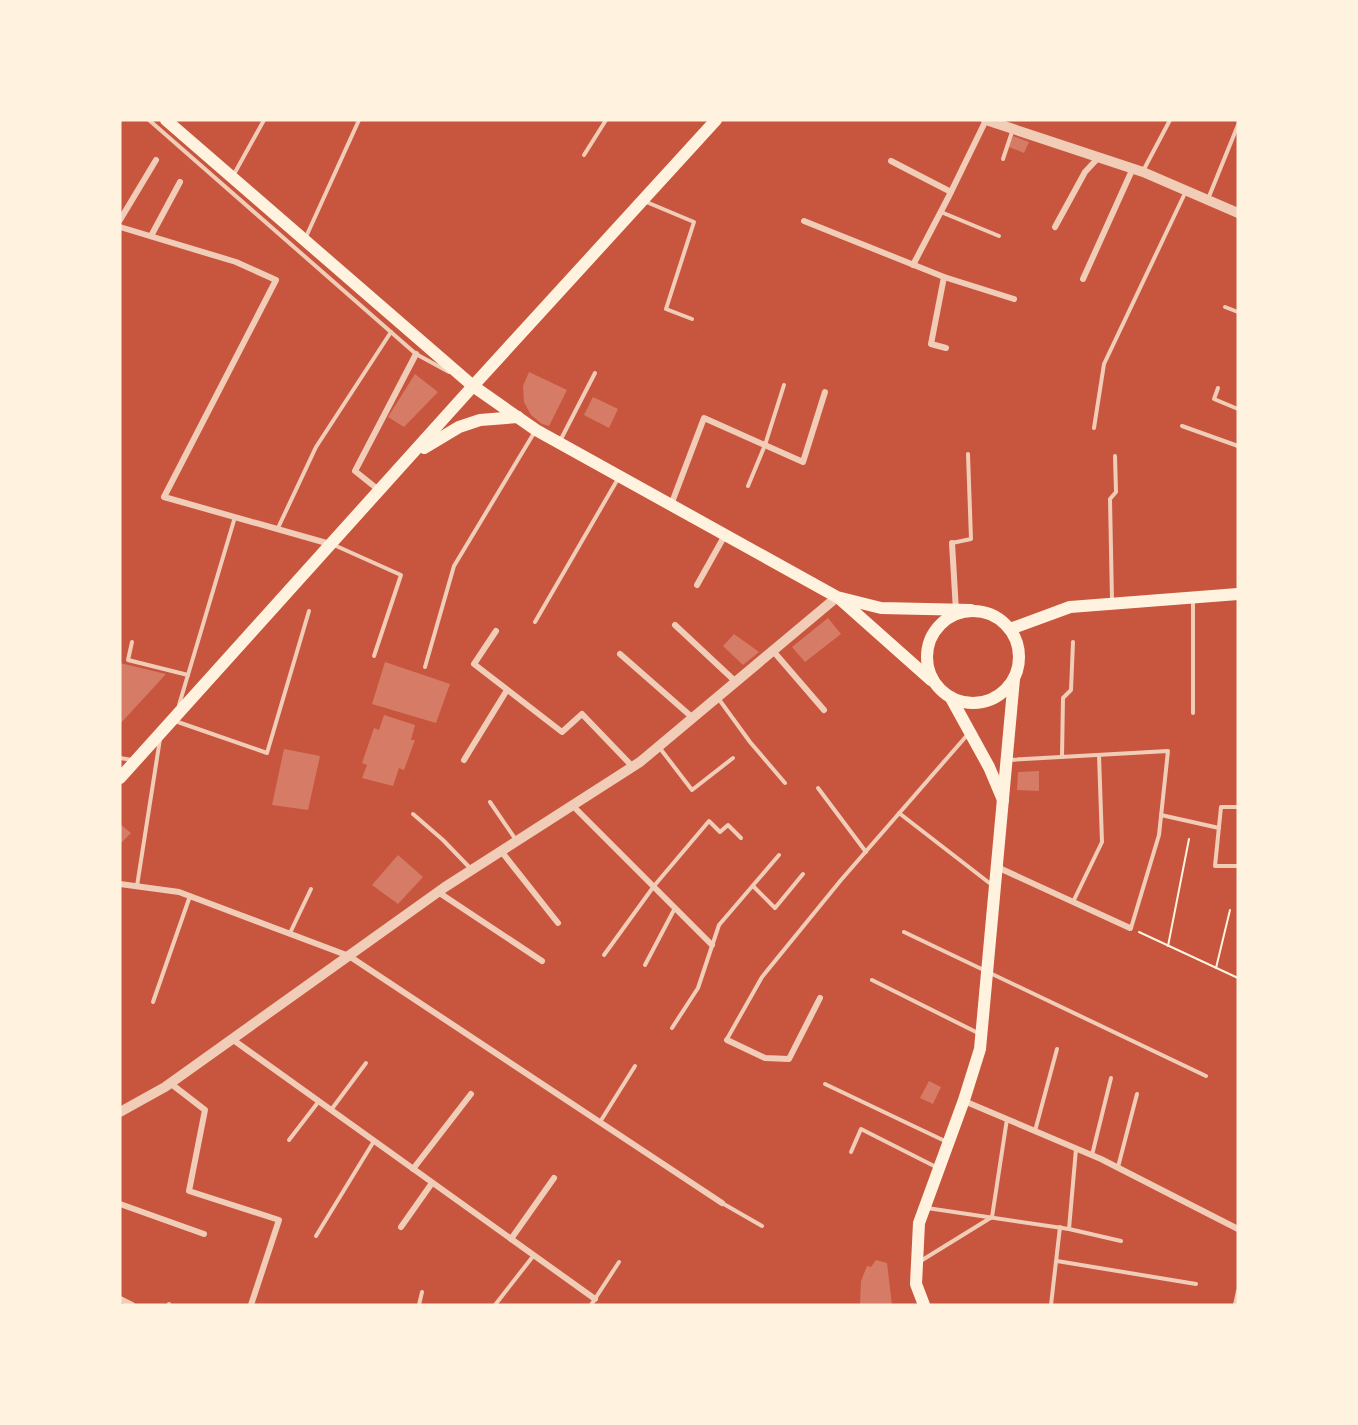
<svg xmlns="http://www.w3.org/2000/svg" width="1358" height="1425" font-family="'Space Grotesk',sans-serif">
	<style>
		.building { fill: #d67c66 }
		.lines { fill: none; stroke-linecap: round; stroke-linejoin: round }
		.path { stroke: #fff3e0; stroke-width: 2 }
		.service { stroke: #f1ccb7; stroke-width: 4 }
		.minor { stroke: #f1ccb7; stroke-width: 6 }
		.tertiary { stroke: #f1ccb7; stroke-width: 10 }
		.secondary { stroke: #fff3e0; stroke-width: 12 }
		.primary { stroke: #fff3e0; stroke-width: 12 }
	</style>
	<rect width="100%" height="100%" fill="#c8553d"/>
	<g class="building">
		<polygon points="1013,136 1029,142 1024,153 1009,147"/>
		<polygon points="529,372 567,390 549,426 542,424 531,415 524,402 523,386"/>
		<polygon points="415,374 438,392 404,427 388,417"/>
		<polygon points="593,397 618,409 609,428 584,415"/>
		<polygon points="828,618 841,634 805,662 792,647"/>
		<polygon points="734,634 759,652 743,665 723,646"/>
		<polygon points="385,662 450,684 436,723 372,704"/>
		<polygon points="120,663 166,674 120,724"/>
		<polygon points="384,715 415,725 411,740 415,740 404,770 399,768 393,786 362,778 367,765 362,763 374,728 379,730"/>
		<polygon points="284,749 320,756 308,810 272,805"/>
		<polygon points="1039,771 1039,791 1017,790 1018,772"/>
		<polygon points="120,824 131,833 120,844"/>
		<polygon points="398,855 423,877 398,904 372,885"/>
		<polygon points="929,1081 941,1087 933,1104 920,1098"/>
		<polygon points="876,1260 887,1263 892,1305 860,1304 861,1281 867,1266 871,1267"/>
	</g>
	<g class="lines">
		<g class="path">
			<polyline points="1139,932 1238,978"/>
			<polyline points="1168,946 1189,839"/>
			<polyline points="1216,968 1230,910"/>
		</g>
		<g class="service">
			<polyline points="149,120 416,354 449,372"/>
			<polyline points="584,155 606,120"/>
			<polyline points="1003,159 1013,129"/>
			<polyline points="1143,171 1170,120"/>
			<polyline points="233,176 264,120"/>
			<polyline points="1208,199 1238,125"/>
			<polyline points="644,201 694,222 666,309 692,319"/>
			<polyline points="941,212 999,236"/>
			<polyline points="305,239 359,120"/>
			<polyline points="1225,307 1238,312"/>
			<polyline points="1218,388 1214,399 1238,409"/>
			<polyline points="1182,426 1238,446"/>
			<polyline points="1094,428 1104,364 1186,191"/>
			<polyline points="560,441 595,373"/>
			<polyline points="748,486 765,445 784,385"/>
			<polyline points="278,528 316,447 391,332"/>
			<polyline points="952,543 971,539 968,454"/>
			<polyline points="334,545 401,575 374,656"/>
			<polyline points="1112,600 1110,499 1116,492 1115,456"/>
			<polyline points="1193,601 1193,713"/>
			<polyline points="535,622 619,477"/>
			<polyline points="132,642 128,660 188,675"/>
			<polyline points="425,667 454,566 534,433"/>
			<polyline points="718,698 750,742 785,783"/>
			<polyline points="179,705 235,517"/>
			<polyline points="175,721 267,753 309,611"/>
			<polyline points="659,747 692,790 733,758"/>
			<polyline points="1062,757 1063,698 1071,690 1073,642"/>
			<polyline points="120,758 132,760"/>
			<polyline points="1009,760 1168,751 1159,835 1131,928"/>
			<polyline points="818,788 866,852"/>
			<polyline points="490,802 516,840"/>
			<polyline points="1238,807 1221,807 1215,866 1238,866"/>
			<polyline points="899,813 992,885"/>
			<polyline points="413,814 443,840 471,869"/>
			<polyline points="1161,815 1219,828"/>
			<polyline points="137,886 160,739"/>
			<polyline points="753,886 775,908 803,874"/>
			<polyline points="1073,902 1102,842 1099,755"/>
			<polyline points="904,932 1206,1076"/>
			<polyline points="290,933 311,889"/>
			<polyline points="604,955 654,886 709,821 720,832 728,825 741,838"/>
			<polyline points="645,965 675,908"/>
			<polyline points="872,980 978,1033"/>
			<polyline points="153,1002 190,896"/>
			<polyline points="672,1028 698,988 719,925 779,855"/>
			<polyline points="727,1039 762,977 841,880 969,733"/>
			<polyline points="825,1084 947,1142"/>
			<polyline points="331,1110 366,1063"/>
			<polyline points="600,1122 635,1066"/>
			<polyline points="1035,1131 1057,1049"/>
			<polyline points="289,1140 319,1101"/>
			<polyline points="851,1152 861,1129 938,1168"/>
			<polyline points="1092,1155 1111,1078"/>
			<polyline points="1118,1167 1137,1094"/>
			<polyline points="722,1203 762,1226"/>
			<polyline points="927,1208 1069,1229 1076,1149"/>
			<polyline points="1069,1229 1121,1241"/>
			<polyline points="316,1236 374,1141"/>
			<polyline points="1057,1261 1196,1284"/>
			<polyline points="919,1262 992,1217 1007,1119"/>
			<polyline points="169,1305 169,1304"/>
			<polyline points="419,1305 422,1292"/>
			<polyline points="495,1305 534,1255"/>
			<polyline points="591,1305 619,1262"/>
			<polyline points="1051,1305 1060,1227"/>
			<polyline points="1235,1305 1238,1291"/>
		</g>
		<g class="minor">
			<polyline points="891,161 951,192"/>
			<polyline points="120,220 156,160"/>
			<polyline points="804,221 944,277 931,344 946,348"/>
			<polyline points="120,227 236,262 276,280 164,497 330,544"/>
			<polyline points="1055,227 1085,172 1099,157"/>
			<polyline points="151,236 180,182"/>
			<polyline points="913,265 949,196 986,120"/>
			<polyline points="944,277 1014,299"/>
			<polyline points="1083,279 1133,168"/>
			<polyline points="380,491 355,471 416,354"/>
			<polyline points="671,505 704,418 803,462 825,392"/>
			<polyline points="952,543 956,611"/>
			<polyline points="697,585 725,535"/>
			<polyline points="675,625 736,682"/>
			<polyline points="496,631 474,664 562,732 582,714 632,766"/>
			<polyline points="774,652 824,710"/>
			<polyline points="620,654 693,718"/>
			<polyline points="464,760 507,690"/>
			<polyline points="572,805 712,945"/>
			<polyline points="501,851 558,923"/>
			<polyline points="997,867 1130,928"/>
			<polyline points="120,884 179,892 349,956 722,1203"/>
			<polyline points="438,892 542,961"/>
			<polyline points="232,1039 595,1299"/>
			<polyline points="727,1040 765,1058 789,1059 820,998"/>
			<polyline points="170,1083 205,1110 189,1191 279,1220 251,1305"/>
			<polyline points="964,1101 1101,1159 1238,1229"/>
			<polyline points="413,1169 471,1094"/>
			<polyline points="120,1204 204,1234"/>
			<polyline points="401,1227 432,1183"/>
			<polyline points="511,1239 554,1178"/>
			<polyline points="120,1299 132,1305"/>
		</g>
		<g class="tertiary">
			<polyline points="986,120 1143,172 1238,213"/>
			<polyline points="120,1112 165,1087 445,887 640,762 837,597"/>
		</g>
		<polyline class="secondary" points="1010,629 1070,607 1238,594"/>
		<g class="primary">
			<polyline points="166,120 473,386 536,430 837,597 881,608 971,610"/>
			<polyline points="424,448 459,427 480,420 518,417"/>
			<polyline points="841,600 931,680"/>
			<circle cx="973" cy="657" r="46"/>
			<polyline points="951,698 989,767 1003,800"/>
			<polyline points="120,778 473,386 716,120"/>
			<polyline points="924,1305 916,1284 919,1223 964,1100 980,1049 1014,679"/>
		</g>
	</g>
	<rect width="1358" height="1425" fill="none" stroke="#fff3e0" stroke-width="243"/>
</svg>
